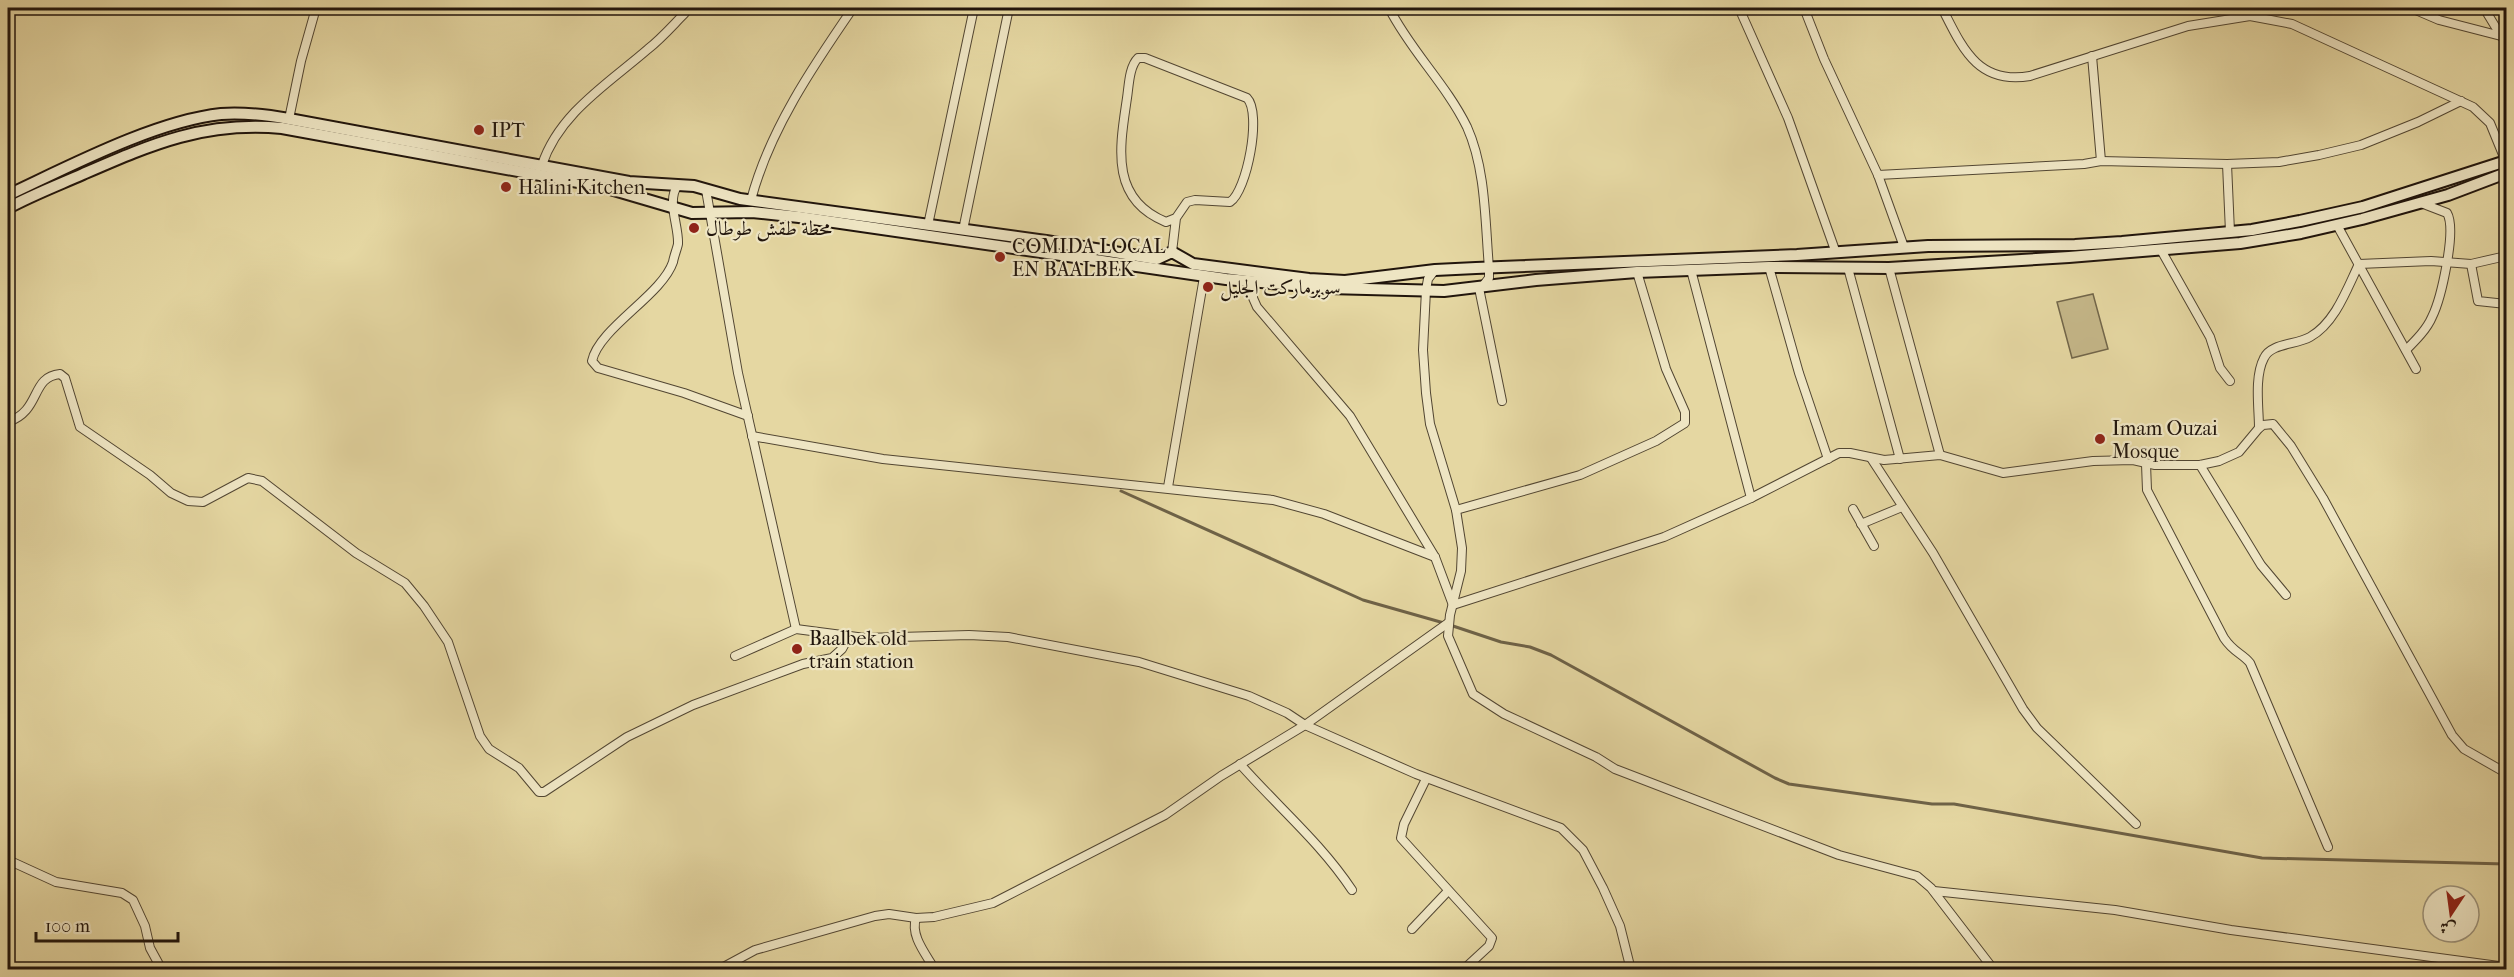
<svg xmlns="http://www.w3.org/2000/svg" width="2514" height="977" font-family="'IM FELL French Canon',Amiri,serif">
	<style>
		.green { fill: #c4b688; stroke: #72664a; stroke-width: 1.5 }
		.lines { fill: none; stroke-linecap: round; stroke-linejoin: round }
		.stream { stroke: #6e6247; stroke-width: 3 }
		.street-casing { stroke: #524632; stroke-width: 10 }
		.secondary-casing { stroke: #21150c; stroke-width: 14 }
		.street { stroke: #eee5c3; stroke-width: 8 }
		.secondary { stroke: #eee5c3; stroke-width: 10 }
		.poi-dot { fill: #8f2418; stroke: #eee5c3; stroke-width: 2 }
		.labels { text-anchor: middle; stroke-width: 4.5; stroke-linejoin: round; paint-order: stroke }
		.poi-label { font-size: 20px; fill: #21150c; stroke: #eee5c3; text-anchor: start }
	</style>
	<rect width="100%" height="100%" fill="#e5d7a2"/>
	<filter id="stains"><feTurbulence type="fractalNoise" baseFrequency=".00333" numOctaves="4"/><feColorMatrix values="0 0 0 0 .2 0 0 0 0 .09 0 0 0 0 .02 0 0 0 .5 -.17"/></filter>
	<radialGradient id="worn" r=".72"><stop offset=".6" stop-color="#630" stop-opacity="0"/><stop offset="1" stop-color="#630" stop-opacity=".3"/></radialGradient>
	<polygon class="green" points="2093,294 2108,349 2072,358 2057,302"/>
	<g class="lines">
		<g class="stream">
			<polyline points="1121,491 1363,600 1444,623"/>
			<polyline points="1450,625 1501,642 1530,647 1551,655 1775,778 1789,784 1932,804 1954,804 2262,858 2506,864"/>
		</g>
		<defs>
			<g id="street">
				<path d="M1389,8C1410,50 1446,84 1467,127C1486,169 1485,222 1489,268V278L1482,287"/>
				<polyline points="1739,8 1788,118 1836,253"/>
				<polyline points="1804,8 1824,59 1878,175 1904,247"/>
				<path d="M1942,8C1962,47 1977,85 2030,76L2188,26L2250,16L2292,24L2473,107L2490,123L2506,162"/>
				<polyline points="2411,8 2439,20 2501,36"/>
				<polyline points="2484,8 2501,36 2506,40"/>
				<polyline points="2092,56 2101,161"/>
				<polyline points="289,119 301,61 316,8"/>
				<polyline points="2227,164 2230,232"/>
				<path d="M542,165C559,113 609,83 648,49C662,38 673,25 685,13"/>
				<polyline points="1878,175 2084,164 2101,161 2227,164 2279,162 2319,155 2361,145 2418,122 2461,101"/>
				<path d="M678,185C666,200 679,226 678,244C677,249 674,256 673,262C662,295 599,328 592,361L598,368L684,393L748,416"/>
				<polyline points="706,190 738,373 796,629"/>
				<path d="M751,200C769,131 813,66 853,8"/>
				<polyline points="928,225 974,8"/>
				<polyline points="2337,225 2416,369"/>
				<polyline points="963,230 1009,8"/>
				<polyline points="2161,250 2210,337 2220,368 2230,381"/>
				<path d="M1172,252L1176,218L1187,202L1195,200L1230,202C1247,191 1262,113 1247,98L1145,58H1138C1129,67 1129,85 1127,98C1120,146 1109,199 1166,222L1176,218"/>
				<polyline points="2359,264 2431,261 2471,264 2506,256"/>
				<polyline points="2471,264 2478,301 2506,304"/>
				<polyline points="1769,267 1799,373 1828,459"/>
				<polyline points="1848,268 1900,459"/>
				<polyline points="1889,268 1940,455"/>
				<polyline points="1435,270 1428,279 1426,290 1423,350 1426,393 1430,424 1456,510 1462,548 1461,571 1450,615 1448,636 1473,694 1504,714 1596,757 1615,769 1839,855 1917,876 1931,888 1994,970"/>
				<polyline points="1691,270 1751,498"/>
				<polyline points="1253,282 1253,298 1257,307 1350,416 1435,557 1453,605 1664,537 1751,498 1839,453 1850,453 1884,460 1940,455 2003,473 2093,461 2133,460 2155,465 2200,465 2219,461 2239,452 2259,428 2263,425 2273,424 2291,446 2323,498 2452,735 2464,749 2506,773"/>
				<polyline points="1479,288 1502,401"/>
				<path d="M2406,350C2416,340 2427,329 2432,317C2441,299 2457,230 2447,213L2421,203"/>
				<path d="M8,422C42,410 30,377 60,374L65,378L80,427L150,475L171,493L188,501L203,502L248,478L262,481L356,553L405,583L424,606L448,642L480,736L489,749L519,768L539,792H544L627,737L693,705L803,664L832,658L842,649L849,636"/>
				<path d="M2259,428C2259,408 2254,377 2264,358C2271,343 2296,345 2310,337C2335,323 2347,289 2359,264"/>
				<polyline points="752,436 883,459 1273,500 1324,514 1435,557"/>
				<polyline points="1871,458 1933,553 2023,709 2037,728 2136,824"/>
				<path d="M2146,464L2147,490L2224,638C2234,653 2242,653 2250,663L2328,847"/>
				<polyline points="2200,465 2261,565 2286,595"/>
				<polyline points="1168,487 1204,277"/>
				<polyline points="1853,509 1874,546"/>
				<polyline points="1456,510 1580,475 1656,441 1685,423 1685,412 1666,369 1637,272"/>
				<polyline points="1861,524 1902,507"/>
				<polyline points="735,656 796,629 865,638 969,635 1008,637 1139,662 1249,696 1287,713 1305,725 1416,774 1561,828 1583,850 1603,888 1620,926 1631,970"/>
				<path d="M1240,764C1278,807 1321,843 1352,890"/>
				<polyline points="1426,779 1404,824 1401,838 1492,938 1489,946 1463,970"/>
				<polyline points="8,860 56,882 122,893 133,900 145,926 150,948 162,970"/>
				<polyline points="1934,891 2115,910 2231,930 2506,967"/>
				<path d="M916,918C910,936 926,954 935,970"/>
				<polyline points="1412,929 1448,891"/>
				<polyline points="718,970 755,950 875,916 889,914 916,918 934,917 993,903 1165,815 1221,776 1305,725 1448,623"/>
			</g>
			<g id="secondary">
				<path d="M8,195C68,167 155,121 221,114C244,112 266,115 289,119L629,182L694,186L740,199L1046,241L1157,259L1172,252L1193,264L1309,279L1345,281L1435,270L1476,268L1797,255L1928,246L2075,245L2122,242L2252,230L2300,221L2363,207L2506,161"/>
				<path d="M8,208C32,195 58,185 83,174C152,144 204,121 282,128L600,186L692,213L752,212L799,217L1226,279L1328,288L1444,291L1536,280L1637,272L1769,267L1889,268L2069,257L2240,243L2301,233L2362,219L2448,195L2506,173"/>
			</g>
		</defs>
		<use href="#street" class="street-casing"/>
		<use href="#secondary" class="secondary-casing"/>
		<use href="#street" class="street"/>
		<use href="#secondary" class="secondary"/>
	</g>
	<g class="poi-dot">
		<circle cx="479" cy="130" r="6"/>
		<circle cx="506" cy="187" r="6"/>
		<circle cx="694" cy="228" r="6"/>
		<circle cx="1000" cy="257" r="6"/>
		<circle cx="1208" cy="287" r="6"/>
		<circle cx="2100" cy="439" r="6"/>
		<circle cx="797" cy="649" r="6"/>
	</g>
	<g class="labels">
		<g class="poi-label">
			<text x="491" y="137">IPT</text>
			<text x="518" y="194">Halini Kitchen</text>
			<text x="706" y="235">محطة طقش طوطال</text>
			<text x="1012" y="253">COMIDA LOCAL<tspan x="1012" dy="23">EN BAALBEK</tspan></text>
			<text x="1220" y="294">سوبرماركت الجليل</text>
			<text x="2112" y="435">Imam Ouzai<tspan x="2112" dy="23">Mosque</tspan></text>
			<text x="809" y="645">Baalbek old<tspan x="809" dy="23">train station</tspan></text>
		</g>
	</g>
	<rect width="2514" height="977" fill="none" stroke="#e5d7a2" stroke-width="30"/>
	<rect x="9" y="9" width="2496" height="959" fill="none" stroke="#21150c" stroke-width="3"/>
	<rect x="15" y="15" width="2484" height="947" fill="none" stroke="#21150c" stroke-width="1.5"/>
	<g transform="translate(2451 914) rotate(193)"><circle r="28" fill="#eee5c3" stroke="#9c927a" stroke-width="1.5"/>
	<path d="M0-4.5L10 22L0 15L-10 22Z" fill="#8f2418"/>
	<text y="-9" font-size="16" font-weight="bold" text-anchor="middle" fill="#21150c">ش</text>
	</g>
	<path d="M36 932v9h142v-9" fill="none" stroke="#21150c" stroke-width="3"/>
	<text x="45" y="932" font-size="18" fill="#21150c" stroke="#eee5c3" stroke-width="4.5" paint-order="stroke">100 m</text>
	<rect width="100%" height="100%" filter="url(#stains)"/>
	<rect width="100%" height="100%" fill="url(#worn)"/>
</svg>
